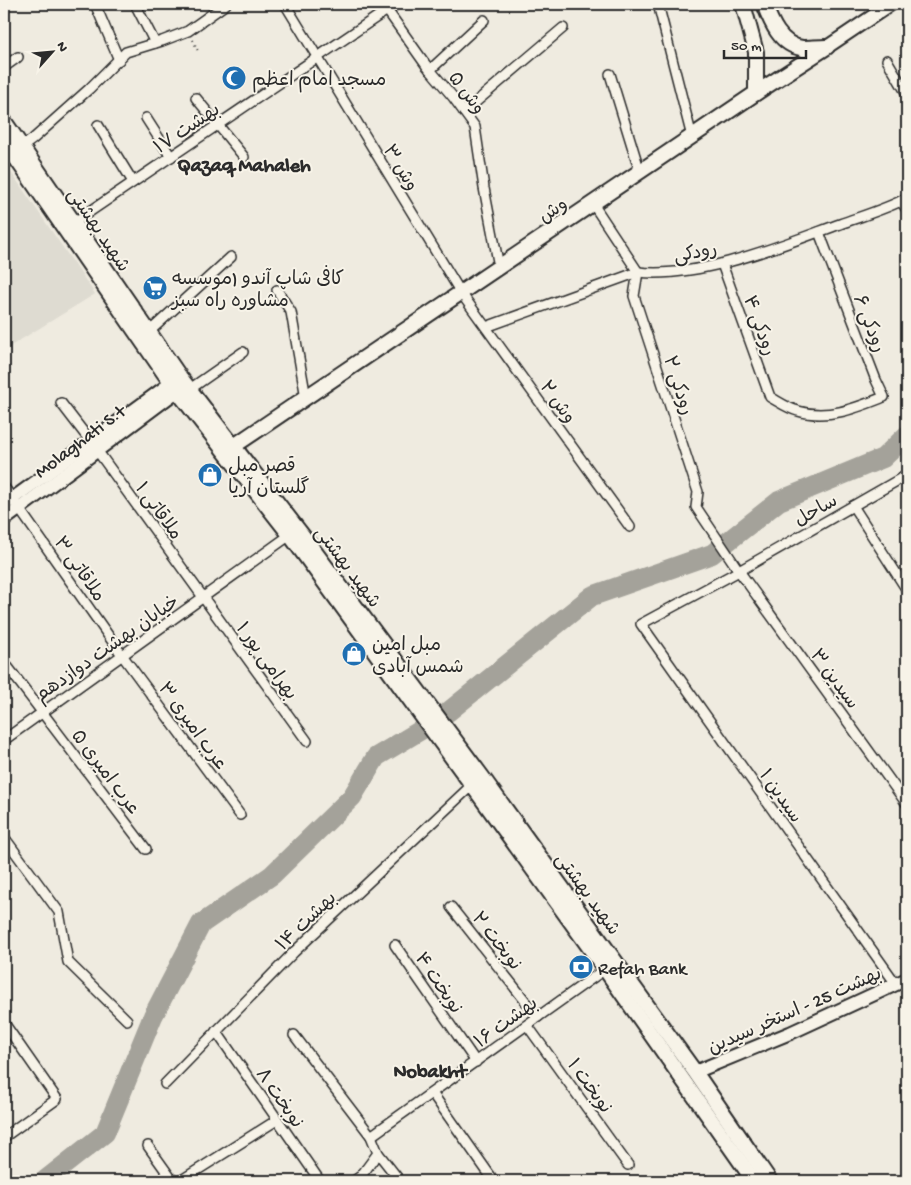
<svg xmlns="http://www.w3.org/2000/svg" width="911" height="1185" font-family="'Gochi Hand','Playpen Sans Arabic',sans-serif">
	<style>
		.built { fill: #dedbd1 }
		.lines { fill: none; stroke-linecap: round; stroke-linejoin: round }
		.river { stroke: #a4a29a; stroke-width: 20 }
		.street-casing { stroke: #2b2b2b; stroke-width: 12 }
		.secondary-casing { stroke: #2b2b2b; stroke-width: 16 }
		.primary-casing { stroke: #2b2b2b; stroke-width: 18 }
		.path { stroke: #2b2b2b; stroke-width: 2; stroke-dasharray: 1 4; stroke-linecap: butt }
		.street { stroke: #f7f3e8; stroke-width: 9 }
		.secondary { stroke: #f7f3e8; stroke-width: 12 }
		.primary { stroke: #f7f3e8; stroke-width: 14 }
		.labels { text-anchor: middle; stroke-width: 4; stroke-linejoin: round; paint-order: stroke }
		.poi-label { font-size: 19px; fill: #2b2b2b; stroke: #f7f3e8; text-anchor: start }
		.street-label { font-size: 19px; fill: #2b2b2b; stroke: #f7f3e8 }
		.neighbourhood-label { font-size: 20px; font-weight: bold; fill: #2b2b2b; stroke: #f7f3e8 }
	</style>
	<rect width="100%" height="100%" fill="#efebe0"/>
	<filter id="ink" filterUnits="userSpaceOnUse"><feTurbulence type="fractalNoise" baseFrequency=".02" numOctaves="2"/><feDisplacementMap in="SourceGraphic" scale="10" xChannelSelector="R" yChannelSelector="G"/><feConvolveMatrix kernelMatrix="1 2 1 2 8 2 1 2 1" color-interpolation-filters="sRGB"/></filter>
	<g filter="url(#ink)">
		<polygon class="built" points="6,165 95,294 4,350 4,166"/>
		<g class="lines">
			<g class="river">
				<polyline points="448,712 592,596 712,554 779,501 883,458 907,435"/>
				<polyline points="44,1181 105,1133 153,1016 201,924 272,875 352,797 376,757 421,730"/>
			</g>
			<defs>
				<g id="street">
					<polyline points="95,4 119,60"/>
					<polyline points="135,4 155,43"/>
					<polyline points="285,4 461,293 630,527"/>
					<polyline points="658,4 692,137"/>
					<polyline points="387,10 426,65 453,97 475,127 484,188 499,267"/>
					<polyline points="887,60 907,94"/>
					<polyline points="4,67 18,57"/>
					<polyline points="430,70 484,20"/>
					<polyline points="610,74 640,172"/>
					<polyline points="196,98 244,157"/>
					<polyline points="464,112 563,28"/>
					<polyline points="146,118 171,157"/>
					<polyline points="98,125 133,182"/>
					<polyline points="22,147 33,139 89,89 126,52 162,41 188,31 226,4"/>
					<polyline points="901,201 907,210"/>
					<polyline points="593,204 638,272"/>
					<polyline points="73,223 396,4"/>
					<path d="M722,264L770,397C779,402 789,409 798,411C828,420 856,408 884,397L876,380L819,232"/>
					<polyline points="638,272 634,296 698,492 696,507 739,571 907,804"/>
					<polyline points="277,290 291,312 306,398"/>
					<path d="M486,327L638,272C700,279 782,245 840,224C862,216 886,209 907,198"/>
					<polyline points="149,332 231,257"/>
					<polyline points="190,389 243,352"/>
					<polyline points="61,403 91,442 307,741"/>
					<polyline points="4,487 122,655 240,815"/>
					<polyline points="853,506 907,590"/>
					<polyline points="4,662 146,849"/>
					<polyline points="4,740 290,535"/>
					<polyline points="4,837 59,912 68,962 127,1020"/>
					<polyline points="451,907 538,1017"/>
					<polyline points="395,945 476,1062"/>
					<polyline points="896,984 641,624 739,571 907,475"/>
					<polyline points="4,1023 57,1099 4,1137"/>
					<polyline points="527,1025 628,1165"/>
					<polyline points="216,1031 320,1181"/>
					<polyline points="294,1035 371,1136 378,1153 361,1176 354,1181"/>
					<polyline points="165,1084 294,952 472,785"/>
					<polyline points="432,1093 494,1181"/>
					<polyline points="371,1136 605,969"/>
					<polyline points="148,1146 173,1181"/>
					<polyline points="378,1153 400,1181"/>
					<polyline points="180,1181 277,1120"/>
				</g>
				<g id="secondary">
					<polyline points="827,47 891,4"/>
					<polyline points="4,505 171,383"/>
					<polyline points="4,520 177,391"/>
					<polyline points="695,1072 790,1033 907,979"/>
				</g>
				<g id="primary">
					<polyline points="743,4 756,52 756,93"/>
					<path d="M764,4C771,22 780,45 802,48C810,48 818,47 826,47"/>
					<polyline points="4,121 180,377 306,540 483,778 695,1072 770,1181"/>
					<polyline points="4,141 171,383 290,535 472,785 605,969 754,1181"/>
					<polyline points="234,446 756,93 827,47"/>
				</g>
			</defs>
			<use href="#street" class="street-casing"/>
			<use href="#secondary" class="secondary-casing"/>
			<use href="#primary" class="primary-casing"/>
			<polyline class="path" points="193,40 198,51"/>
			<use href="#street" class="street"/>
			<use href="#secondary" class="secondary"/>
			<use href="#primary" class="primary"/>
		</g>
	</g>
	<defs>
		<symbol id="mosque-disc" viewBox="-11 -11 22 22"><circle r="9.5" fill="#1f6fb2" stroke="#f7f3e8"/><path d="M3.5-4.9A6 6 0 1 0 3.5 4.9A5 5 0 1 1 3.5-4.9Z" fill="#fff"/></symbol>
		<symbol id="supermarket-disc" viewBox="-11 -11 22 22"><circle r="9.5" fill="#1f6fb2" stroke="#f7f3e8"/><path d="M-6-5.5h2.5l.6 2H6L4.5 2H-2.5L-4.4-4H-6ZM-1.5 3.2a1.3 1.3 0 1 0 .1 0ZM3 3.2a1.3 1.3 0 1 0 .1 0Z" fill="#fff"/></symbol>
		<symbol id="shop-disc" viewBox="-11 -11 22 22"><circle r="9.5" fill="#1f6fb2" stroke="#f7f3e8"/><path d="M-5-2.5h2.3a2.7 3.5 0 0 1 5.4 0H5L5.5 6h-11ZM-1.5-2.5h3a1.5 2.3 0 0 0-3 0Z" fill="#fff"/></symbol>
		<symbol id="bank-disc" viewBox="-11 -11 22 22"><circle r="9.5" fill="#1f6fb2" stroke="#f7f3e8"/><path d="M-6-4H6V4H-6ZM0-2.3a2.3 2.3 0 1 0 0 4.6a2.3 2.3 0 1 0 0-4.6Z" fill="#fff"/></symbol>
	</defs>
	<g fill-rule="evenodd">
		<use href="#mosque-disc" x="220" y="64" width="28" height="28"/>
		<use href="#supermarket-disc" x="141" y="274" width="28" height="28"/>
		<use href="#shop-disc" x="196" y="461" width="28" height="28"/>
		<use href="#shop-disc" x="340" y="640" width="28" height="28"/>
		<use href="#bank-disc" x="567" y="953" width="28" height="28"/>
	</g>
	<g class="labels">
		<g class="poi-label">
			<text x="252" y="85">مسجد امام اعظم</text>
			<text x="172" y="284">کافی شاپ آندو (موسسه<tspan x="172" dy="22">مشاوره راه سبز</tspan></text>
			<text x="228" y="471">قصر مبل<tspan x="228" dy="22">گلستان آریا</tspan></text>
			<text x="372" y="650">مبل امین<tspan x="372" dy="22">شمس آبادی</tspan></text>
			<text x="598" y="974">Refah Bank</text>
		</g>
		<g class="street-label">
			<text transform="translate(468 92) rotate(53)" y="7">وش ۵</text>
			<text transform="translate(186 127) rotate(-34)" y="7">بهشت ۱۷</text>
			<text transform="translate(402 167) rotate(59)" y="7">وش ۳</text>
			<text transform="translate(552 209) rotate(-34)" y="7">وش</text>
			<text transform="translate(100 229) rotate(56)" y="7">شهید بهشتی</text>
			<text transform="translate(695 251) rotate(-10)" y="7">رودکی</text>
			<text transform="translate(871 323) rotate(69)" y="7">رودکی ۶</text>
			<text transform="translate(761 325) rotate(70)" y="7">رودکی ۴</text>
			<text transform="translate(680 385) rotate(72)" y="7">رودکی ۲</text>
			<text transform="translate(559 401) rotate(54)" y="7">وش ۲</text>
			<text transform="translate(79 440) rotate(-37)" y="7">Molaghati S.t</text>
			<text transform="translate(815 509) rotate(-30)" y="7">ساحل</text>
			<text transform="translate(160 510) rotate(54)" y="7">ملاقاتی ۱</text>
			<text transform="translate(349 566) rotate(53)" y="7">شهید بهشتی</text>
			<text transform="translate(81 568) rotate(55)" y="7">ملاقاتی ۳</text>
			<text transform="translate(106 647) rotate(-35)" y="7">خیابان بهشت دوازدهم</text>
			<text transform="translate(268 660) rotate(54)" y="7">۱ بهرامی پور</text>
			<text transform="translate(836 678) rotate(54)" y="7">سیدین ۳</text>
			<text transform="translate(194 725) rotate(54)" y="7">۳ عرب امیری</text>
			<text transform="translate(107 771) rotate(53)" y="7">۵ عرب امیری</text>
			<text transform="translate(782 795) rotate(55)" y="7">سیدین ۱</text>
			<text transform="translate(589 893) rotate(54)" y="7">شهید بهشتی</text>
			<text transform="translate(305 920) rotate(-44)" y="7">بهشت ۱۴</text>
			<text transform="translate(498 940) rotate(52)" y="7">۲ نوبخت</text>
			<text transform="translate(440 982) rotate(56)" y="7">۴ نوبخت</text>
			<text transform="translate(794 1009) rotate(-24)" y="7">بهشت 25 - استخر سیدین</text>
			<text transform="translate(505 1021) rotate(-36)" y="7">۱۶ بهشت</text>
			<text transform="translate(591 1085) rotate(54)" y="7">۱ نوبخت</text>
			<text transform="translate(281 1097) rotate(55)" y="7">۸ نوبخت</text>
		</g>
		<g class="neighbourhood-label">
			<text x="244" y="171">Qazaq Mahaleh</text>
			<text x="430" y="1077">Nobakht</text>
		</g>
	</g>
	<rect width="911" height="1185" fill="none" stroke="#f7f3e8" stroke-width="20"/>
	<rect x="10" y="10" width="891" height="1165" fill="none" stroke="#2b2b2b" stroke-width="2" filter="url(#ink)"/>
	<g transform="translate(52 52) rotate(63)" stroke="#f7f3e8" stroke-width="4" paint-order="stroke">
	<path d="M0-4L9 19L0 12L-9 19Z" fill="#2b2b2b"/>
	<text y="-8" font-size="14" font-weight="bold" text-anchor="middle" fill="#2b2b2b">N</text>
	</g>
	<path d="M724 50v8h82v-8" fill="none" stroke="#2b2b2b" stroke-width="2.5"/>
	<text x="731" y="50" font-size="15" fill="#2b2b2b" stroke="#f7f3e8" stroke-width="4" paint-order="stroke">50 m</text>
</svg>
